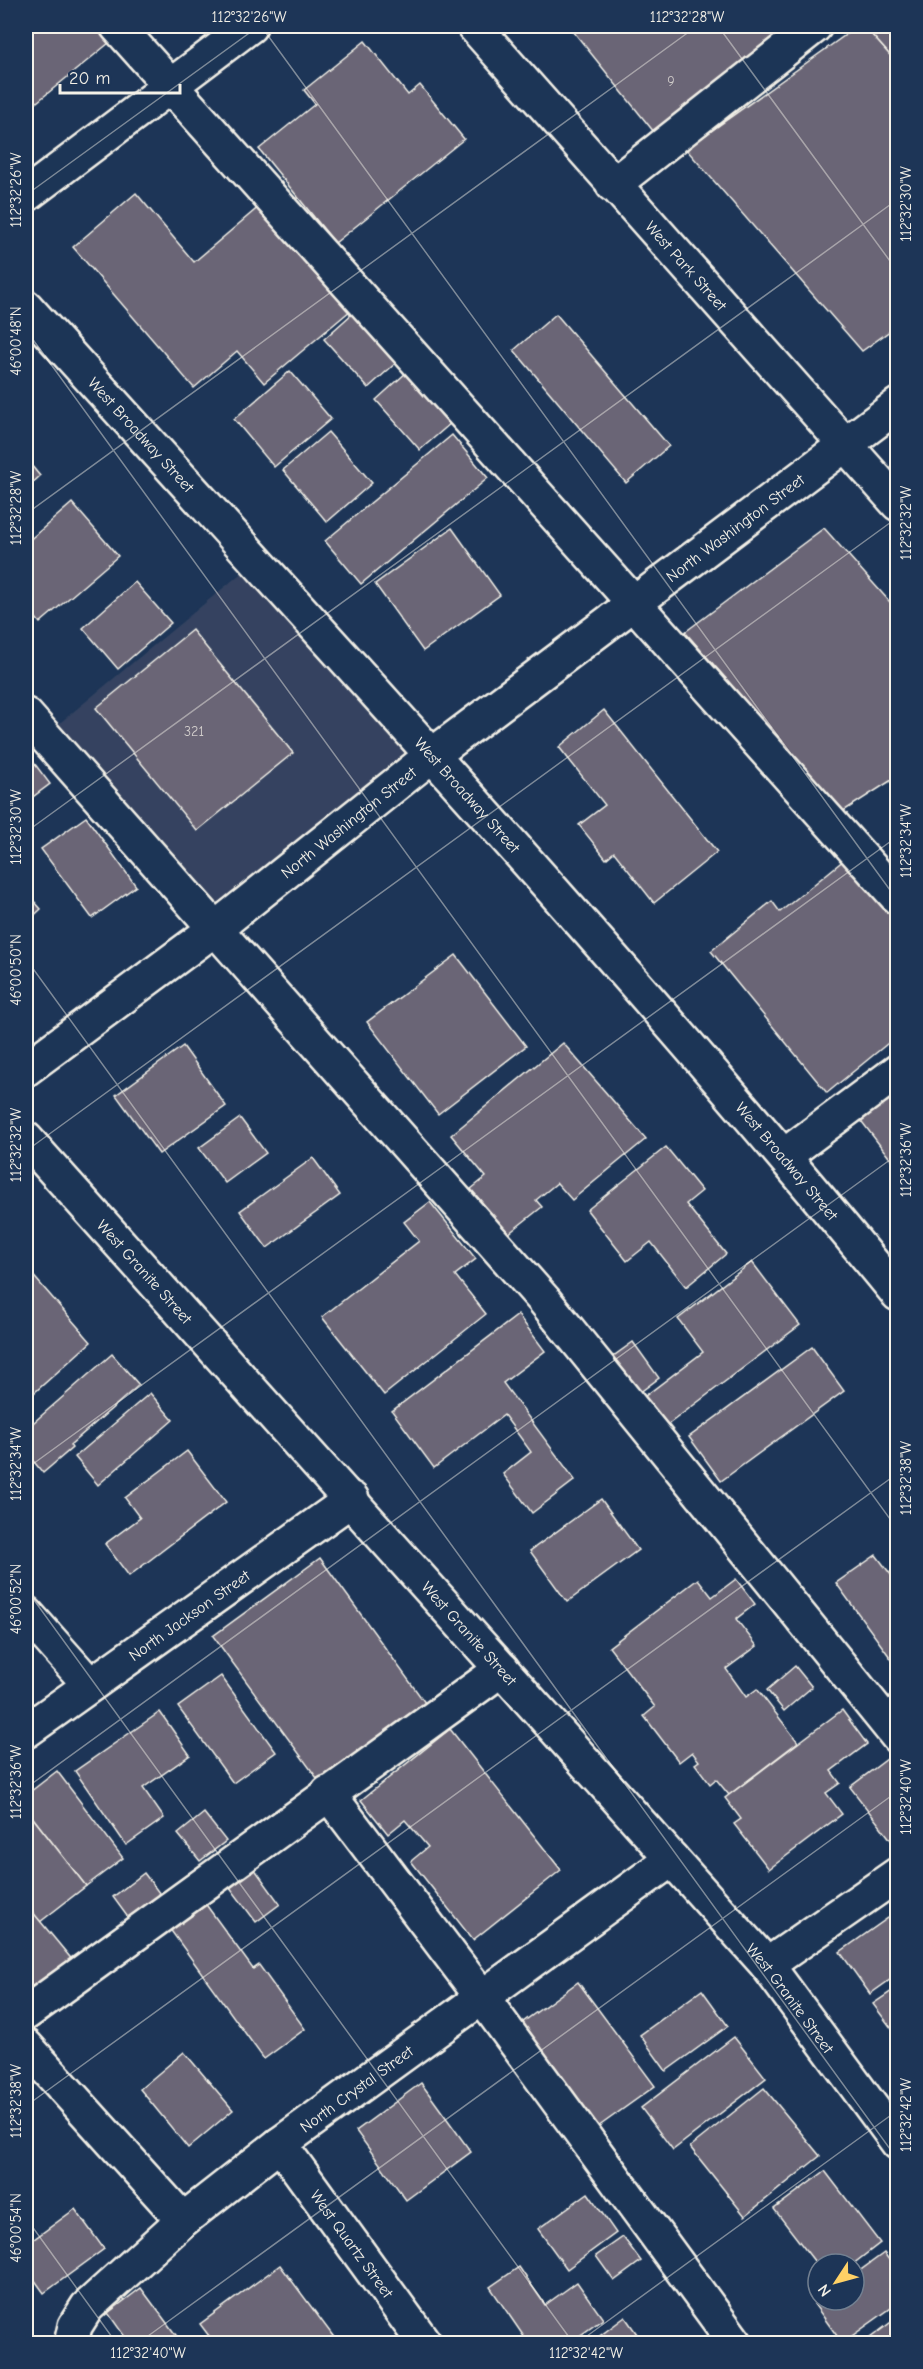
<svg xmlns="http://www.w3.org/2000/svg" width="923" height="2369" font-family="'Comic Neue',sans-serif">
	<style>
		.built { fill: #344360 }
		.building { fill: #6a6576; stroke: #f4f1e8; stroke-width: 1.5 }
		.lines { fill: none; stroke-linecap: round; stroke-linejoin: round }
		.minor-casing { stroke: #f4f1e8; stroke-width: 38 }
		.minor { stroke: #1d3557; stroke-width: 33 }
		.ticks { fill: none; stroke: #f4f1e8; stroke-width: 1.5; stroke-opacity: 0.45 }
		.labels { text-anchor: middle; stroke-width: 4.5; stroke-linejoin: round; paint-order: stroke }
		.number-label { font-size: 14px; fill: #d2cecc }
		.street-label { font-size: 16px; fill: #f4f1e8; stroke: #1d3557 }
		.neatline { fill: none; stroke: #f4f1e8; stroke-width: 2 }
		.ticks-label { font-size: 15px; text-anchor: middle; fill: #f4f1e8 }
	</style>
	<rect width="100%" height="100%" fill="#1d3557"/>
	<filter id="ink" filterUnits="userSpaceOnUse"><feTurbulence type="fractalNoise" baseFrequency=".0167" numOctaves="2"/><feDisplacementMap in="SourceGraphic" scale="12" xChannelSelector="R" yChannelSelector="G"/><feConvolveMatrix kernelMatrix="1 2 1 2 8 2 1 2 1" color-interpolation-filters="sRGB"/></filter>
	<g filter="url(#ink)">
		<polygon class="built" points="256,561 431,756 216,928 44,736"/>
		<g class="building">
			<polygon points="26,26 95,26 109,43 26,111"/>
			<polygon points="131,26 159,26 142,39"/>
			<polygon points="569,26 798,26 658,137"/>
			<polygon points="858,26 864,26 898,64 898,325 862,351 686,149"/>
			<polygon points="864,26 898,26 898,64"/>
			<polygon points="365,41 408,95 420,85 464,139 335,243 259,149 315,104 304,90"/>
			<polygon points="136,193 194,262 261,205 351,310 264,383 237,351 194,388 73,247"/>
			<polygon points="353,313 397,362 368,388 324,339"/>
			<polygon points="556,314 669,446 626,483 514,350"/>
			<polygon points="290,371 331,419 274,467 234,419"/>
			<polygon points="407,372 451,423 420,450 376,400"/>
			<polygon points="328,432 372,483 327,522 283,470"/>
			<polygon points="452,435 488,478 361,584 325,541"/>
			<polygon points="26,459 40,476 26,489"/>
			<polygon points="72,503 118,556 40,623 26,606 26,543"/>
			<polygon points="452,528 500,595 423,651 375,584"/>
			<polygon points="824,528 898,611 898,776 842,812 685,632"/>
			<polygon points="135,582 171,623 118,669 83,628"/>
			<polygon points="192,630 293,753 197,831 96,708"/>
			<polygon points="604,710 717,852 654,903 614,852 606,859 579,825 605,805 559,747"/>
			<polygon points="28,755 50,784 26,802 26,757"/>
			<polygon points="86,817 136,886 92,918 41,849"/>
			<polygon points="850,855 898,913 898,1035 827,1093 711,951 772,901 780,912"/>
			<polygon points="26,892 41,909 26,923"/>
			<polygon points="456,955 526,1046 438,1114 367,1022"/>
			<polygon points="563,1043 646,1139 572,1200 557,1183 536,1200 542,1207 508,1234 471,1189 486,1177 451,1135"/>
			<polygon points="183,1046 226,1106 159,1154 116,1095"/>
			<polygon points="898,1090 898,1169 859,1118"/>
			<polygon points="240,1118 266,1153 225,1183 199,1148"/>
			<polygon points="666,1147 702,1191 686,1204 726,1254 686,1287 651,1242 627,1261 587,1210"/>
			<polygon points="313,1158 340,1195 267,1248 240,1211"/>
			<polygon points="430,1202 476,1259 455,1275 486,1314 384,1395 322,1317 419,1241 404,1222"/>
			<polygon points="752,1262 800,1325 658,1432 636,1403 703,1352 678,1319"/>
			<polygon points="30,1272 91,1342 26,1400 26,1276"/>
			<polygon points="518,1315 545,1351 503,1383 575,1480 532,1513 503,1474 531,1452 504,1415 434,1468 392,1411"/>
			<polygon points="633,1342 659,1378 635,1396 608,1360"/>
			<polygon points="812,1347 844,1391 721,1481 689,1437"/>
			<polygon points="112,1354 139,1385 70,1445 72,1448 43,1473 26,1452 26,1429"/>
			<polygon points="150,1393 173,1420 98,1485 75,1457"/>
			<polygon points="187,1451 226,1502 129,1576 105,1544 140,1518 125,1498"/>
			<polygon points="601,1499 638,1550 567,1602 530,1551"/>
			<polygon points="876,1555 898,1584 898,1656 892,1660 836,1583"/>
			<polygon points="320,1558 431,1711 325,1789 213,1636"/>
			<polygon points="698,1579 712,1597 736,1579 755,1604 736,1619 757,1646 726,1669 746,1697 757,1689 798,1742 729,1795 716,1779 710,1784 695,1764 699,1761 692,1752 679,1762 644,1716 655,1707 609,1647"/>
			<polygon points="795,1666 812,1687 784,1711 767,1690"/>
			<polygon points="221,1676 276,1752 233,1783 178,1707"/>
			<polygon points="842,1710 867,1744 831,1771 840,1783 826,1793 842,1814 769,1869 734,1824 741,1819 725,1798"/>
			<polygon points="160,1712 190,1755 143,1788 164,1818 126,1845 75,1771"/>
			<polygon points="450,1729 561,1870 473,1940 411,1861 428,1847 405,1820 388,1834 361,1800"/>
			<polygon points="887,1759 898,1773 898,1849 850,1787"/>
			<polygon points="57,1771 123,1858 86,1886 26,1809 26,1795"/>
			<polygon points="26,1809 86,1886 40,1922 26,1904"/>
			<polygon points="204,1813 226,1841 200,1861 178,1834"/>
			<polygon points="254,1868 280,1904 256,1922 229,1886"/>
			<polygon points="144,1873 163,1898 132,1923 113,1897"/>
			<polygon points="199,1895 253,1969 259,1965 305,2029 264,2059 164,1921"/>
			<polygon points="26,1904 74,1962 37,1993 26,1979"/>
			<polygon points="898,1911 898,1974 870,1994 840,1952"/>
			<polygon points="578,1982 655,2086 595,2129 519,2025"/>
			<polygon points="898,1987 898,2037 873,2004"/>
			<polygon points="702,1990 728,2026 666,2071 640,2035"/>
			<polygon points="734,2037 766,2078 673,2150 641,2108"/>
			<polygon points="184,2052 233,2110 188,2148 140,2089"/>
			<polygon points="421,2083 471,2152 406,2200 356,2131"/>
			<polygon points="764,2088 820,2156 745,2216 690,2147"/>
			<polygon points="825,2171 880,2243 853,2264 818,2264 818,2266 774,2209"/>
			<polygon points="588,2193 616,2233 567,2269 538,2229"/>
			<polygon points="75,2209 104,2249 44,2293 26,2268 26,2245"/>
			<polygon points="623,2237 641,2261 614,2281 596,2256"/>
			<polygon points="884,2253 898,2272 898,2303 842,2343 814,2304 820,2300 854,2300 854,2275"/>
			<polygon points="280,2265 339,2344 215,2344 200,2324"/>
			<polygon points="519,2267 545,2305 577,2282 603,2319 568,2344 529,2344 490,2287"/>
			<polygon points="141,2288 178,2338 171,2344 130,2344 108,2313"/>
			<polygon points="625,2317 644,2344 589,2344"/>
			<polygon points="898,2317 898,2344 862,2344"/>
		</g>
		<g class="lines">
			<defs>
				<g id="minor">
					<polyline points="117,26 898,898"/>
					<path id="s1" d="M474,26L898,504"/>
					<polyline points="613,185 815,26"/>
					<polyline points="26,195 250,26"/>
					<path id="s2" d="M26,307C320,633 620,954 898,1294"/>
					<polyline points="26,715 544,1300 898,1737"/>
					<path id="s3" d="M26,1069L216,928L431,756L898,405"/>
					<path id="s4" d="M26,1139L767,1965L898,2143"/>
					<polyline points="784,1156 898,1071"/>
					<polyline points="26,1613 90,1685"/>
					<path id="s5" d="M26,1731L352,1499"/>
					<polyline points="328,1793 482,1997 736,2344"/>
					<polyline points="767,1965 898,1874"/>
					<polyline points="26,2013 502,1669"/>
					<polyline points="26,2046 183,2220"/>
					<path id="s6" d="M280,2144L425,2344"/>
					<path id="s7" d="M71,2344L75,2326L87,2307L183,2220L280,2144L672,1859"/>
				</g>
			</defs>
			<use href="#minor" class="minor-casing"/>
			<use href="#minor" class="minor"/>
		</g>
	</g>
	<path class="ticks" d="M261,26L898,901M718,26L898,272M26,195L259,26M26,330L898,1530M26,514L697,26M26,832L898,199M26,959L898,2160M26,1151L898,517M26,1469L898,836M26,1589L574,2344M26,1788L898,1154M26,2106L898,1473M26,2218L117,2344M137,2344L898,1791M576,2344L898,2110"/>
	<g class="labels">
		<g class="number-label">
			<text x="671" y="86">9</text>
			<text x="194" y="736">321</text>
		</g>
		<g class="street-label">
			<text dy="6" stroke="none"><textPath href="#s1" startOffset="320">West Park Street</textPath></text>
			<text dy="6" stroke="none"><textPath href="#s2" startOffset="172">West Broadway Street</textPath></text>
			<text dy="6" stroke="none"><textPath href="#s3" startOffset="892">North Washington Street</textPath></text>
			<text dy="6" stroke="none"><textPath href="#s2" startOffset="658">West Broadway Street</textPath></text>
			<text dy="6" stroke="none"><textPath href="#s3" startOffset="406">North Washington Street</textPath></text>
			<text dy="6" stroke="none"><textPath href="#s2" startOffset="1144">West Broadway Street</textPath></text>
			<text dy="6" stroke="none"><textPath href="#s4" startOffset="178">West Granite Street</textPath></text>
			<text dy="6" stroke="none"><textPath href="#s5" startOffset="200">North Jackson Street</textPath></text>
			<text dy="6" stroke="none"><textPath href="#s4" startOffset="664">West Granite Street</textPath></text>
			<text dy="6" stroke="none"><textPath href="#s4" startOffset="1150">West Granite Street</textPath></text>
			<text dy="6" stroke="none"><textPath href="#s7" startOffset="388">North Crystal Street</textPath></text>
			<text dy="6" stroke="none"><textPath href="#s6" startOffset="123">West Quartz Street</textPath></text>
		</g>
	</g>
	<rect width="923" height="2369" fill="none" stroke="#1d3557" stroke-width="66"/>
	<g transform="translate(836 2282) rotate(234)"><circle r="28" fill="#1d3557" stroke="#738091" stroke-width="1.5"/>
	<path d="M0-4.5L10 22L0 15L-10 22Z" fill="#ffd166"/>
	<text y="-9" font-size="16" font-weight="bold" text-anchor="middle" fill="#f4f1e8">N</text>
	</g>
	<path d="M60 84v9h120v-9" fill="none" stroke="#f4f1e8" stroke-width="3"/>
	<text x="69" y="84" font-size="18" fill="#f4f1e8" stroke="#1d3557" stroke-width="4.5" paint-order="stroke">20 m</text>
	<rect x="33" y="33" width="857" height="2303" class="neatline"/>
	<g class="ticks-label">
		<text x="249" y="22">112°32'26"W</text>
		<text x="687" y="22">112°32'28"W</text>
		<text transform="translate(16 190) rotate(-90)" y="5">112°32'26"W</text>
		<text transform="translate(906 204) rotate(-90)" y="5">112°32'30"W</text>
		<text transform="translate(16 341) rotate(-90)" y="5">46°00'48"N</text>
		<text transform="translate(16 508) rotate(-90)" y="5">112°32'28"W</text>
		<text transform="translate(906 523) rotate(-90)" y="5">112°32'32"W</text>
		<text transform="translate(16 827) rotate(-90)" y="5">112°32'30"W</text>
		<text transform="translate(906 841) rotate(-90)" y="5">112°32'34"W</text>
		<text transform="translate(16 970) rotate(-90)" y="5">46°00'50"N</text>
		<text transform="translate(16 1145) rotate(-90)" y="5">112°32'32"W</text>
		<text transform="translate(906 1160) rotate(-90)" y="5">112°32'36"W</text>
		<text transform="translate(16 1464) rotate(-90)" y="5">112°32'34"W</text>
		<text transform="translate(906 1478) rotate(-90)" y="5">112°32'38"W</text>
		<text transform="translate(16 1599) rotate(-90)" y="5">46°00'52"N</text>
		<text transform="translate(16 1782) rotate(-90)" y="5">112°32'36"W</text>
		<text transform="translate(906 1797) rotate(-90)" y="5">112°32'40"W</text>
		<text transform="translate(16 2101) rotate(-90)" y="5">112°32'38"W</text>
		<text transform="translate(906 2115) rotate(-90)" y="5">112°32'42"W</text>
		<text transform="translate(16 2228) rotate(-90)" y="5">46°00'54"N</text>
		<text x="148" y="2358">112°32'40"W</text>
		<text x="586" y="2358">112°32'42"W</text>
	</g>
</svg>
